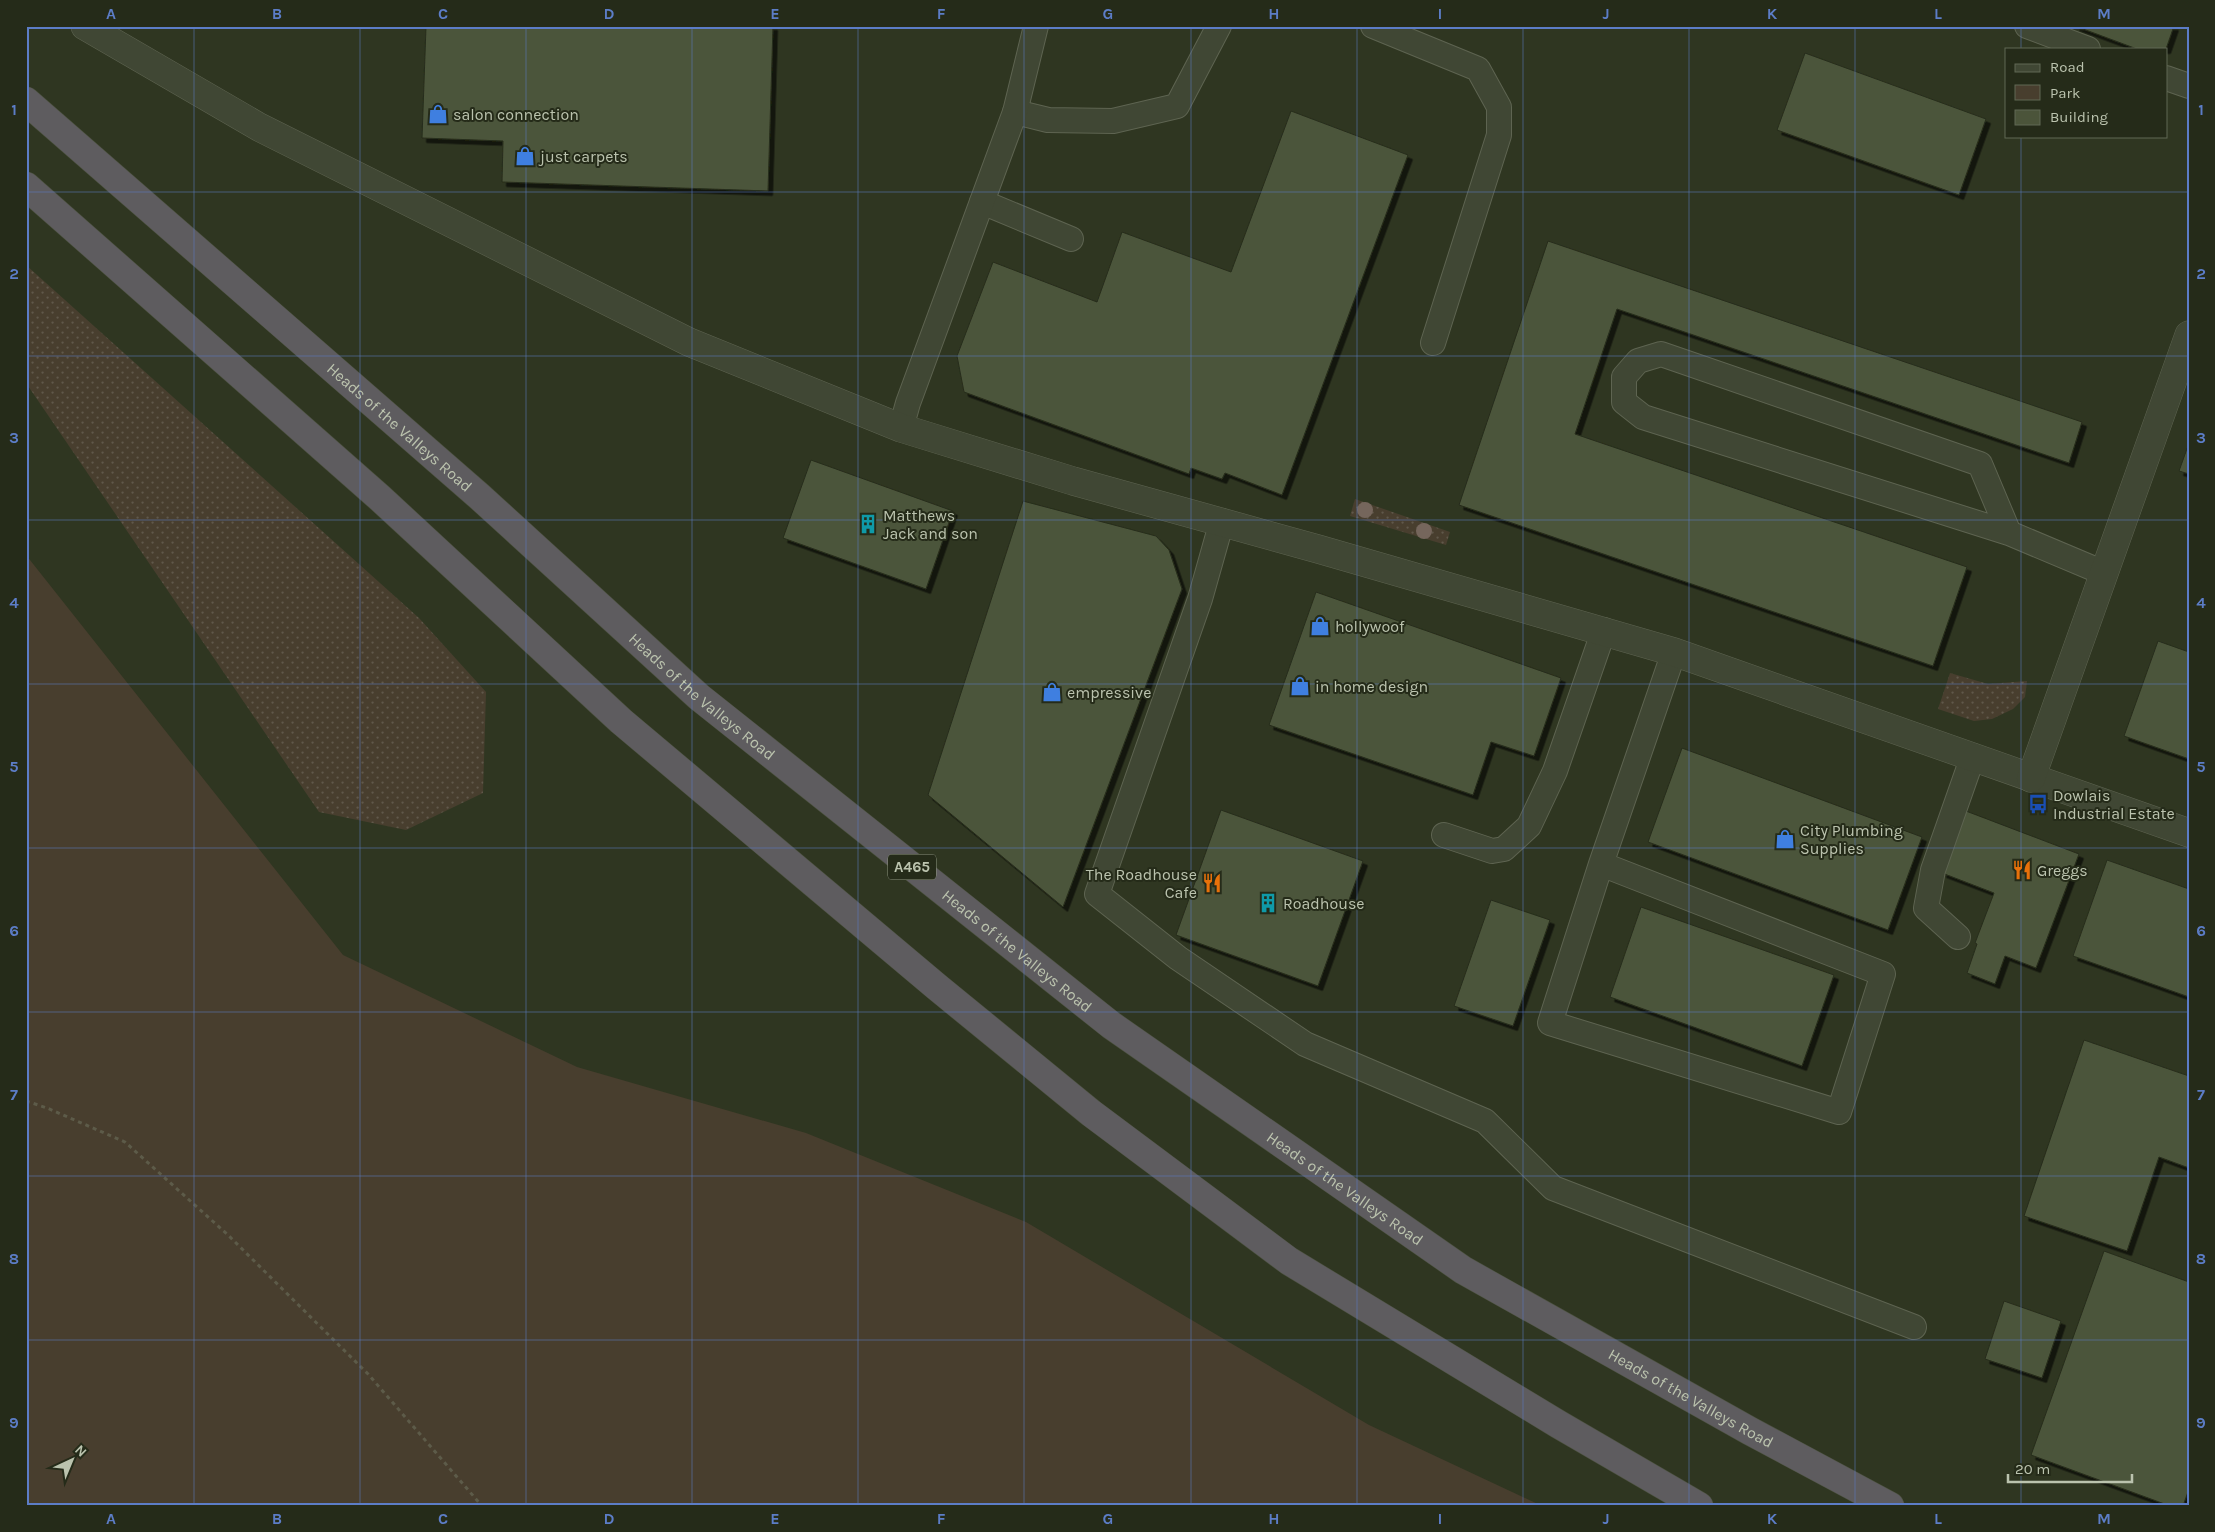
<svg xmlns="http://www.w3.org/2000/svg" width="2215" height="1532" font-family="Karla,sans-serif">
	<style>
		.grass { fill: url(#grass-dots) }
		.green { fill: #483e2e }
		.building { fill: #4b543a; stroke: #272d1b; filter: url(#shadow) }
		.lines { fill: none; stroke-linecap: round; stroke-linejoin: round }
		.service-casing { stroke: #5e6451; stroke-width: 26 }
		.minor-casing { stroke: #5e6451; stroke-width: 29 }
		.trunk-casing { stroke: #4b513e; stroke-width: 29 }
		.path { stroke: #5d5b49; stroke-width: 3; stroke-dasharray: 4 4; stroke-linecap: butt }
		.service { stroke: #404734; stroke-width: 24 }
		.minor { stroke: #404734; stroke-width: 28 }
		.trunk { stroke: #5e5c5f; stroke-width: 28 }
		.tree { fill: #75665c }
		.grid { fill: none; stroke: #5c7dc7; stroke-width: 1; stroke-opacity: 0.55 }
		.labels { text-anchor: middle; stroke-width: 4; stroke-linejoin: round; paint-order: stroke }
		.shield { fill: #252b19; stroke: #8e9581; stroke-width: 1 }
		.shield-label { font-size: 15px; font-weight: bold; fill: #bbc3ae }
		.poi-label { font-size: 16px; fill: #bbc3ae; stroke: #252b19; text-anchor: start }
		.street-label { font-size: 16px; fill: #bbc3ae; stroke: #252b19 }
		.neatline { fill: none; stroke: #5c7dc7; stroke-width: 2 }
		.grid-label { font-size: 16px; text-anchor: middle; font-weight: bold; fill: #5c7dc7 }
	</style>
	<defs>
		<pattern id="grass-dots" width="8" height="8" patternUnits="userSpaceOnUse" patternTransform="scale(1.25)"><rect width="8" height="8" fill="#483e2e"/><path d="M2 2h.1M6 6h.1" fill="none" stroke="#60584a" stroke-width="1.8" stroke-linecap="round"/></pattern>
		<filter id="shadow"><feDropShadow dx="4.5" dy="4.5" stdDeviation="0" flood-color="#0009"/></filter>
	</defs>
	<rect width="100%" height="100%" fill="#2f3621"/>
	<g class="grass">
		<polygon points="26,265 419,618 486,692 483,793 406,830 319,812 26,383"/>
		<polygon points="1355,499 1450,532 1446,545 1350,516"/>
		<polygon points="1950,673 1988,684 2027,681 2025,697 2013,709 1992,719 1974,721 1938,709"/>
	</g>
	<polygon class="green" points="26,555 343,955 577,1067 806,1133 1026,1222 1369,1425 1542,1506 26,1506"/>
	<g class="building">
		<polygon points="426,26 773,26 768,191 502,182 503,141 422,138"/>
		<polygon points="2075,26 2174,26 2166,49 2137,49"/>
		<polygon points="1805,53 1986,119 1959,195 1777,130"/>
		<polygon points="1291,111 1408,155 1282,495 1225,473 1222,479 1191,468 1189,474 964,392 957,356 993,262 1097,302 1122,232 1231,272"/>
		<polygon points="1548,241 2082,422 2069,463 1617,309 1575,434 1967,567 1933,666 1459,505"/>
		<polygon points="2189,443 2189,474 2179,471"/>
		<polygon points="811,460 953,511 926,589 783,538"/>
		<polygon points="1023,501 1156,536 1169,550 1182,589 1063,907 928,795"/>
		<polygon points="1316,592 1561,678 1534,756 1491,742 1473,795 1269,725"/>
		<polygon points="2158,641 2189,652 2189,759 2124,736"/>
		<polygon points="1682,748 1922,837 1888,930 1648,842"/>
		<polygon points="1221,810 1363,861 1318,986 1176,935"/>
		<polygon points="1966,811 2079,854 2036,968 2005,956 1995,984 1967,973 1977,944 1975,943 1994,893 1942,873"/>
		<polygon points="2107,860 2189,889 2189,997 2073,956"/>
		<polygon points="1491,900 1550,920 1513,1026 1454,1006"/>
		<polygon points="1641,907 1834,975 1802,1066 1610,997"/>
		<polygon points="2084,1040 2189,1076 2189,1168 2159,1157 2127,1251 2024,1216"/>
		<polygon points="2104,1251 2189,1282 2189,1489 2183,1506 2170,1506 2031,1455"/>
		<polygon points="2004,1301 2061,1321 2042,1378 1985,1359"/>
	</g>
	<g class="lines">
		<defs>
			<g id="service">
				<polyline points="1373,26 1478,69 1499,107 1499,135 1433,343"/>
				<polyline points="2027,26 2088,49"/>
				<polyline points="2166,78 2189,86"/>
				<polyline points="1015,112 1048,120 1113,121 1177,106 1219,26"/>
				<polyline points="982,202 1071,239"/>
				<polyline points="901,428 908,403 1015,112 1036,26"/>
				<polyline points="1222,521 1200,599 1097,894 1178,958 1305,1044 1485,1121 1553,1188 1914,1327"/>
				<polyline points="2009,533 1980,464 1661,354 1638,361 1624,377 1624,402 1643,417 2009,533 2104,573"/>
				<polyline points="1444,835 1492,851 1504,849 1529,826 1555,771 1604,630"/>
				<polyline points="1601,864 1883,974 1839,1112 1550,1023 1601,864 1674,652"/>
				<polyline points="1958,937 1926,908 1933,870 1973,756"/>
			</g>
			<g id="minor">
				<polyline points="85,26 259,127 689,342 901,428 1073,481 1318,549 1674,652 2189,833"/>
				<polyline points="2031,778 2189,335"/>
			</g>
			<g id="trunk">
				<path id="s1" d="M26,101L480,497L699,697L1111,1025L1463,1270L1750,1431L1890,1506"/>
				<polyline points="26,186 380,498 621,721 937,987 1091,1113 1289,1261 1558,1424 1699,1506"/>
			</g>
		</defs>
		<use href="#service" class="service-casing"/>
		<use href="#minor" class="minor-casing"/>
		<use href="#trunk" class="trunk-casing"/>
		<polyline class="path" points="26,1101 47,1108 125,1142 228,1235 368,1374 482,1506"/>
		<use href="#service" class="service"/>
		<use href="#minor" class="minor"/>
		<use href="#trunk" class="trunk"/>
	</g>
	<g class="tree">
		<circle cx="1365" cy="510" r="8"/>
		<circle cx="1424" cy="531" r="8"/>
	</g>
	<path class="grid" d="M194,26V1506M360,26V1506M526,26V1506M692,26V1506M858,26V1506M1024,26V1506M1191,26V1506M1357,26V1506M1523,26V1506M1689,26V1506M1855,26V1506M2021,26V49M2021,136V1506M26,192H2189M26,356H2189M26,520H2189M26,684H2189M26,848H2189M26,1012H2189M26,1176H2189M26,1340H2189"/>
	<defs>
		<symbol id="shop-bare" viewBox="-9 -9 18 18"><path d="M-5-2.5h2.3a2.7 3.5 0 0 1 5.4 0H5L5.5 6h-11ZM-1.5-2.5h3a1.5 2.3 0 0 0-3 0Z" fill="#3f7fe0" stroke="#252b19" stroke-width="2.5" paint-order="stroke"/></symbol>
		<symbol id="building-bare" viewBox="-9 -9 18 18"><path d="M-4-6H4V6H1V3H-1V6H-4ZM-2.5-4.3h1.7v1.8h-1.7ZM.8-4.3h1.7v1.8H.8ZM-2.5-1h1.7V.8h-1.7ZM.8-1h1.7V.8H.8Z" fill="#0f9aa8" stroke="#252b19" stroke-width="2.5" paint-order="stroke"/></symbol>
		<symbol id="bus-bare" viewBox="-9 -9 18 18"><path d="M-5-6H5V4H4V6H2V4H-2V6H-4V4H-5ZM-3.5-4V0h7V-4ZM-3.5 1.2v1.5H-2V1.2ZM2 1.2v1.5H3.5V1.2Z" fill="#1a4fb4" stroke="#252b19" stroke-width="2.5" paint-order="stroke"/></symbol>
		<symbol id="restaurant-bare" viewBox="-9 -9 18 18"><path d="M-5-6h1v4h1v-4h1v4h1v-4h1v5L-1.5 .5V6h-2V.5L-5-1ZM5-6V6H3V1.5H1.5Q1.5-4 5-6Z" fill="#e8710a" stroke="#252b19" stroke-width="2.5" paint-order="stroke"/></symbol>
	</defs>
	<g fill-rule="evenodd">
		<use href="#shop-bare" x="424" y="100" width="28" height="28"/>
		<use href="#shop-bare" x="511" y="142" width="28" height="28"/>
		<use href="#building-bare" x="854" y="510" width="28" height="28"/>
		<use href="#shop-bare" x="1306" y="612" width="28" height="28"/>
		<use href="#shop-bare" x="1286" y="672" width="28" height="28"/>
		<use href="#shop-bare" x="1038" y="678" width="28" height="28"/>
		<use href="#bus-bare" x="2024" y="790" width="28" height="28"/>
		<use href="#shop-bare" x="1771" y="825" width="28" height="28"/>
		<use href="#restaurant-bare" x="2008" y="856" width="28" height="28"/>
		<use href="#restaurant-bare" x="1198" y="869" width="28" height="28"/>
		<use href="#building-bare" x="1254" y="889" width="28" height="28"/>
	</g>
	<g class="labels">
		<rect class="shield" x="888" y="854.5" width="48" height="25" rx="4"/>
		<g class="shield-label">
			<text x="912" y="872">A465</text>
		</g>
		<g class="poi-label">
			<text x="453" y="120">salon connection</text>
			<text x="540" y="162">just carpets</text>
			<text x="883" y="521">Matthews<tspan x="883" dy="18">Jack and son</tspan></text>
			<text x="1335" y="632">hollywoof</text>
			<text x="1315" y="692">in home design</text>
			<text x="1067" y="698">empressive</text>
			<text x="2053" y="801">Dowlais<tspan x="2053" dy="18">Industrial Estate</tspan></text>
			<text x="1800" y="836">City Plumbing<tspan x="1800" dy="18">Supplies</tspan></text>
			<text x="2037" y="876">Greggs</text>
			<text x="1197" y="880" text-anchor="end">The Roadhouse<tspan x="1197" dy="18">Cafe</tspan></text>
			<text x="1283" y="909">Roadhouse</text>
		</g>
		<g class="street-label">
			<text dy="6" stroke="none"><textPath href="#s1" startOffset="496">Heads of the Valleys Road</textPath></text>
			<text dy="6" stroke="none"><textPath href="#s1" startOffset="901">Heads of the Valleys Road</textPath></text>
			<text dy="6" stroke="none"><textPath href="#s1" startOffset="1306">Heads of the Valleys Road</textPath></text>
			<text dy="6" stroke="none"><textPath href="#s1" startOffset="1711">Heads of the Valleys Road</textPath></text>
			<text dy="6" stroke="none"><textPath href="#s1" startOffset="2116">Heads of the Valleys Road</textPath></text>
		</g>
	</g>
	<rect width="2215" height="1532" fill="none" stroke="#252b19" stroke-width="55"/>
	<rect x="2005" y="48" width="162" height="90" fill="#252b19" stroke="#616855"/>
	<rect x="2015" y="64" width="25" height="8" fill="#404734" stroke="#616855"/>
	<text x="2050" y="72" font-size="15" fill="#bbc3ae">Road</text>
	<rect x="2015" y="85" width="25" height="15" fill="#483e2e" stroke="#616855"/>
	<text x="2050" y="98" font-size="15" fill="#bbc3ae">Park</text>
	<rect x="2015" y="110" width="25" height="15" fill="#4b543a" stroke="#616855"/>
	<text x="2050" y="122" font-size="15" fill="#bbc3ae">Building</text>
	<g transform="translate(72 1460) rotate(44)" stroke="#252b19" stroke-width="4" paint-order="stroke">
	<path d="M0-4L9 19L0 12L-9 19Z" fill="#bbc3ae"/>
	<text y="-8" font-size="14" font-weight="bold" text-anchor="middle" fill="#bbc3ae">N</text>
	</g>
	<path d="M2008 1474v8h124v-8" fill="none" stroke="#bbc3ae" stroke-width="2.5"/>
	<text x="2015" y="1474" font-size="15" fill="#bbc3ae" stroke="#252b19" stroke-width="4" paint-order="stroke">20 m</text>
	<rect x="28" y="28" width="2160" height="1476" class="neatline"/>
	<g class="grid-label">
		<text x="111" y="19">A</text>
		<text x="277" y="19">B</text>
		<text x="443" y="19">C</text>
		<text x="609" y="19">D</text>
		<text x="775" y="19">E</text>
		<text x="941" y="19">F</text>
		<text x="1108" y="19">G</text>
		<text x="1274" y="19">H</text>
		<text x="1440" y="19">I</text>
		<text x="1606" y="19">J</text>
		<text x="1772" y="19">K</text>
		<text x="1938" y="19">L</text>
		<text x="2104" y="19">M</text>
		<text x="14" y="115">1</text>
		<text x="2201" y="115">1</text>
		<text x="14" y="279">2</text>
		<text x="2201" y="279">2</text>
		<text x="14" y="443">3</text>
		<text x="2201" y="443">3</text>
		<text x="14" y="608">4</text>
		<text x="2201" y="608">4</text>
		<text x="14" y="772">5</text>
		<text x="2201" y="772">5</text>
		<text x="14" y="936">6</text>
		<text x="2201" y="936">6</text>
		<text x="14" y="1100">7</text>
		<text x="2201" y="1100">7</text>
		<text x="14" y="1264">8</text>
		<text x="2201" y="1264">8</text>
		<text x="14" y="1428">9</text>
		<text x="2201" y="1428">9</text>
		<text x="111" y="1524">A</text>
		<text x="277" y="1524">B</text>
		<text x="443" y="1524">C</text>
		<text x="609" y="1524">D</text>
		<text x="775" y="1524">E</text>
		<text x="941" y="1524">F</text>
		<text x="1108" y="1524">G</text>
		<text x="1274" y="1524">H</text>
		<text x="1440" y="1524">I</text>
		<text x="1606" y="1524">J</text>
		<text x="1772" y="1524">K</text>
		<text x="1938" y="1524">L</text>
		<text x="2104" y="1524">M</text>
	</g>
</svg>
